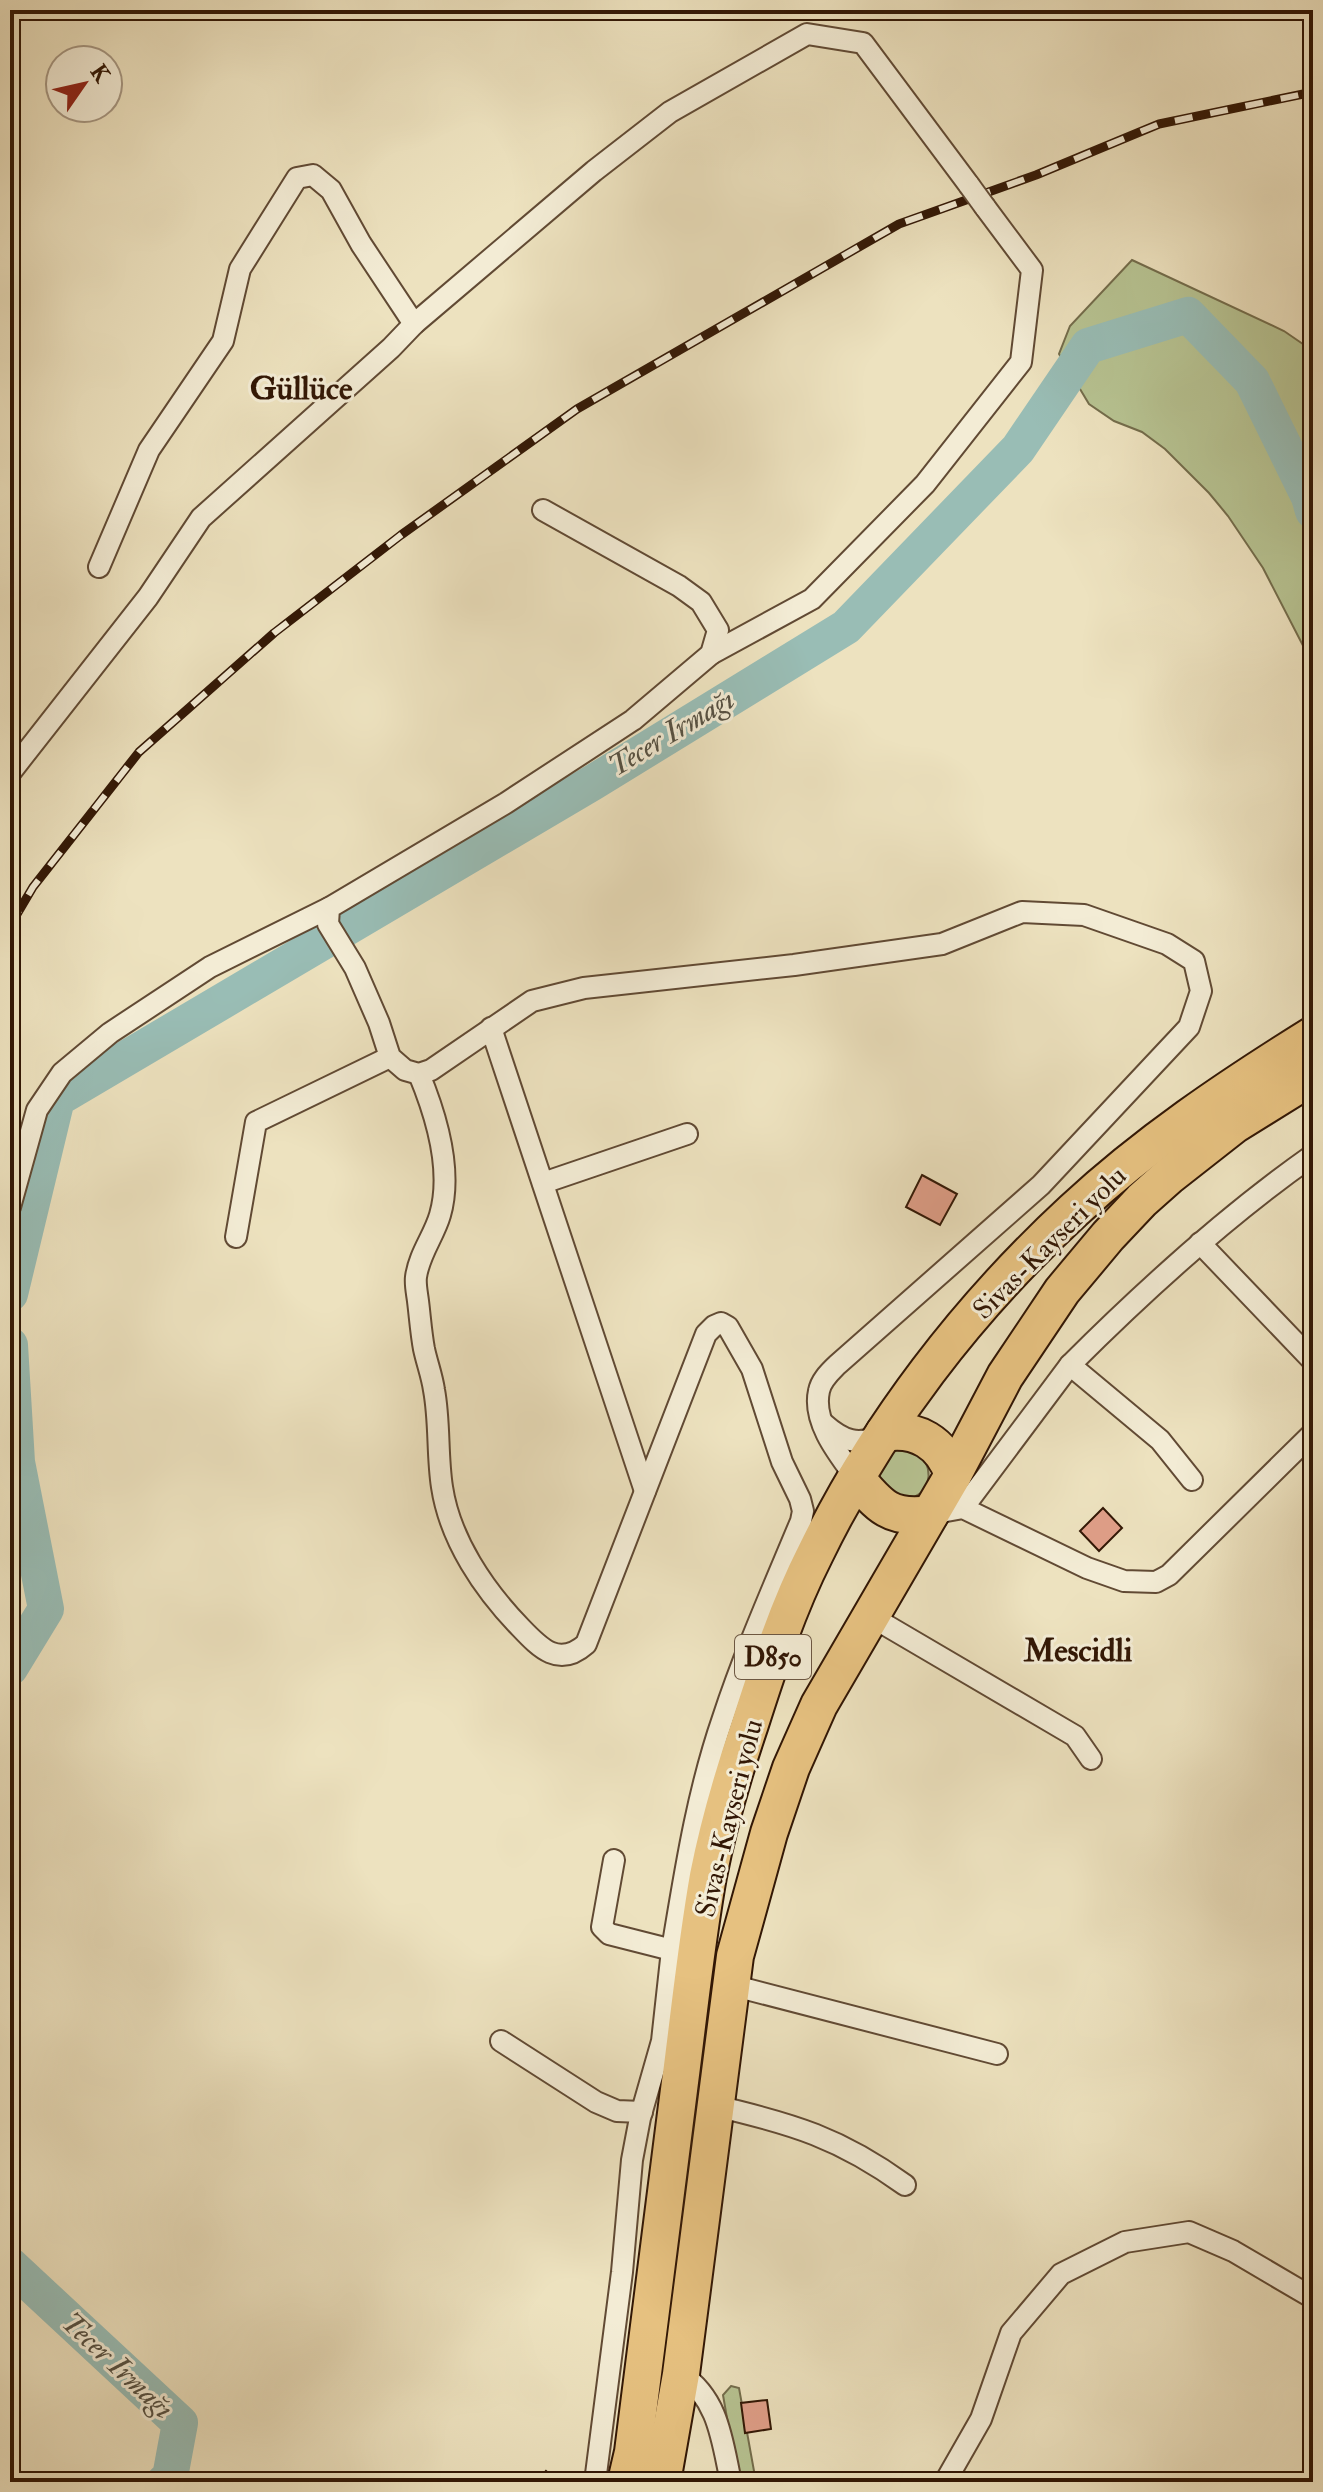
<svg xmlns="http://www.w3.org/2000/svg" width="1323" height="2492" font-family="'IM FELL Double Pica',serif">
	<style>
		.green { fill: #b7c392; stroke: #746d4c; stroke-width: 2 }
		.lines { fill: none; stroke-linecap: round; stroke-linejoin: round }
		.river { stroke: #99bdb5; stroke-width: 36 }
		.building { fill: #e09f89; stroke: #321705; stroke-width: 2 }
		.street-casing { stroke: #614a34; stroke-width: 24 }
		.highway-casing { stroke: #321705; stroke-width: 40 }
		.street { stroke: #f3ecd5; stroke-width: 20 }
		.highway { stroke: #e6c180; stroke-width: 36 }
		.rail-casing { stroke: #321705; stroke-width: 9 }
		.rail { stroke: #f3ecd5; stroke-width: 6; stroke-dasharray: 18; stroke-linecap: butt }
		.street-bridge-casing { stroke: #614a34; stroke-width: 24; stroke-linecap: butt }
		.street-bridge { stroke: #f3ecd5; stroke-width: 20 }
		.labels { text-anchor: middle; stroke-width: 6; stroke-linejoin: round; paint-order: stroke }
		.shield { fill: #f3ecd5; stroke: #6c5743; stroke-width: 2 }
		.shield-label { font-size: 26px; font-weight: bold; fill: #321705 }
		.street-label { font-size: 28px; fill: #321705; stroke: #f3ecd5 }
		.water-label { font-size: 30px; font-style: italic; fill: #565143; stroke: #f3ecd5 }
		.quarter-label { font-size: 32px; font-weight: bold; fill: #321705; stroke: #f3ecd5 }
	</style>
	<rect width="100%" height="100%" fill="#ede2bf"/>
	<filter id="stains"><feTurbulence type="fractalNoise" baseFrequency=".0025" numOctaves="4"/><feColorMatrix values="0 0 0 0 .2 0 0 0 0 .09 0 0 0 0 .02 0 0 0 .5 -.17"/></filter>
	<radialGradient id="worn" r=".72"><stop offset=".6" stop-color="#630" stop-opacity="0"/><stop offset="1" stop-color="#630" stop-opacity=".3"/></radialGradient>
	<g class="green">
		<polygon points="1132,260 1284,331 1313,351 1313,665 1263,568 1228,516 1209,493 1165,449 1142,432 1114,421 1089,404 1059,354 1070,326"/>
		<path d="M901,1448C925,1449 935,1471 924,1491L909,1500H899L878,1477C878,1465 889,1452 901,1448Z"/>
		<polygon points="731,2386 739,2388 756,2482 738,2482 723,2395"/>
	</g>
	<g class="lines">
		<g class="river">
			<polyline points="10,1294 57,1099 592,783 846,627 1018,449 1088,346 1188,315 1252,381 1309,497 1313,511"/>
			<polyline points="10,1345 17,1462 46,1609 10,1668"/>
			<polyline points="10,2265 180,2423 170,2477 164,2482"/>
		</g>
	</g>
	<g class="building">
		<polygon points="922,1175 957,1194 940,1225 906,1207"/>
		<polygon points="1103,1508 1122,1528 1099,1551 1080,1531"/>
		<polygon points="767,2400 771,2429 745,2433 741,2403"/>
		<polygon points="546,2471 559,2482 536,2482"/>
	</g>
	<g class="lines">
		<defs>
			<g id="street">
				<path d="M543,510L679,586L701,602L718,630L711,654L633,720L506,803L329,908L328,924L355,968L379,1023L390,1057L405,1070L419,1074L431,1070L532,1001L584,988L794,965L942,944L1022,912L1084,915L1167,944L1194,961L1201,991L1189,1027L1041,1185L837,1365C830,1372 821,1380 819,1391C812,1422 839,1455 856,1478"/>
				<polyline points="99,567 149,450 223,341 240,269 297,178 313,175 331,190 361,244 414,324"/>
				<polyline points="711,654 812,599 925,484 1021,362 1032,270 985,207"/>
				<polyline points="10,773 148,597 201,518 391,348 414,324 594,171 670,112 807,34 863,43 969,185"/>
				<polyline points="491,1028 645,1491"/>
				<path d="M419,1074C436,1115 453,1170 440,1215C434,1236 419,1254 416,1277C415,1284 417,1293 418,1301C420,1317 421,1333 424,1349C427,1363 432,1376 434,1390C440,1422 437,1455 442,1487C450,1540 484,1590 521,1628C540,1648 559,1668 586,1644L706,1334L714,1326L721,1323L728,1327L752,1369L782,1462L800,1499L803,1511L801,1521C774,1586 745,1651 723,1718C697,1793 685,1872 672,1950L609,1934L602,1927L614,1860"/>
				<polyline points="543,1183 687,1134"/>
				<polyline points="10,1207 37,1110 62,1073 110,1033 210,967 329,908"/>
				<polyline points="236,1237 256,1122 390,1057"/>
				<polyline points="1200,1243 1312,1360"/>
				<path d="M824,1424C842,1440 858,1447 881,1435"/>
				<path d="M1192,1480L1160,1440L1070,1365C1146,1289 1225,1217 1313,1155"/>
				<polyline points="963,1508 1070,1365"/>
				<polyline points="930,1514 963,1508 1087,1568 1124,1581 1156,1582 1169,1575 1313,1433"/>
				<polyline points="872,1617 1075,1736 1091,1759"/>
				<polyline points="731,1985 997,2054"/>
				<polyline points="501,2041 596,2102 617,2111 642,2112"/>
				<path d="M716,2106C793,2124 840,2138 905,2185"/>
				<path d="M681,2374C719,2399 722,2441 731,2482"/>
				<polyline points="595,2482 622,2272 632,2160 640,2118 662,2041 672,1950 685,1952"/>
				<polyline points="945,2482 981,2419 1011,2333 1061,2274 1125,2242 1189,2232 1233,2251 1313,2298"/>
			</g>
			<g id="highway">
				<path d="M884,1433C916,1427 943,1443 953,1475"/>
				<path d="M856,1478C879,1506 891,1520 930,1514"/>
				<path d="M626,2482L633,2452C649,2328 665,2205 680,2082C689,2013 696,1944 708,1876C718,1825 733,1774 750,1724C768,1668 788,1607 815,1554C877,1426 968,1308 1073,1211C1146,1143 1228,1088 1313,1035"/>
				<polyline points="662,2482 681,2374 735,1956 769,1833 791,1768 819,1705 953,1475 1005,1376 1062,1291 1108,1236 1142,1200 1169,1176 1234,1125 1313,1076"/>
			</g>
		</defs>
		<use href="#street" class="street-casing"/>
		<use href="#highway" class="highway-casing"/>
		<use href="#street" class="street"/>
		<use href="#highway" class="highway"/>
		<defs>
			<polyline id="rail" points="10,926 33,887 139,752 274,633 401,535 577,409 899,224 1036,175 1159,124 1313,92"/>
		</defs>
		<use href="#rail" class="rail-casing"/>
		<use href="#rail" class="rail"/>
		<defs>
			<polyline id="street-bridge" points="969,185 985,207"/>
		</defs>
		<use href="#street-bridge" class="street-bridge-casing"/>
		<use href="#street-bridge" class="street-bridge"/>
	</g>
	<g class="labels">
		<rect class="shield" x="735" y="1635" width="76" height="44" rx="6"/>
		<g class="shield-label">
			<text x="773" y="1666">D850</text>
		</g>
		<g class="street-label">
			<text transform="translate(1049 1242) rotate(-45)" y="10">Sivas-Kayseri yolu</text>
			<text transform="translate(728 1818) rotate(-76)" y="10">Sivas-Kayseri yolu</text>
		</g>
		<g class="water-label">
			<text transform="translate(671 732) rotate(-31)" y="10">Tecer Irmağı</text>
			<text transform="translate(118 2365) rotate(43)" y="10">Tecer Irmağı</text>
		</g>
		<g class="quarter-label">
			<text x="301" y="399">Güllüce</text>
			<text x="1078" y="1661">Mescidli</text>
		</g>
	</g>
	<rect width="1323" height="2492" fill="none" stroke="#ede2bf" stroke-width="40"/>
	<rect x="12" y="12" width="1299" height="2468" fill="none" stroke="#321705" stroke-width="4"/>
	<rect x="20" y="20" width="1283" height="2452" fill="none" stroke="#321705" stroke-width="2"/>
	<g transform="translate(84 84) rotate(56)"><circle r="38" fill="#f3ecd5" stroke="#a69782" stroke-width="2"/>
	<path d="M0-6L14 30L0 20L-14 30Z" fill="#8f2418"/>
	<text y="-12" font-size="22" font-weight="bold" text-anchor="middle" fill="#321705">K</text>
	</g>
	<rect width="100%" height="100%" filter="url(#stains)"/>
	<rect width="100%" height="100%" fill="url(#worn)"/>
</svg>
